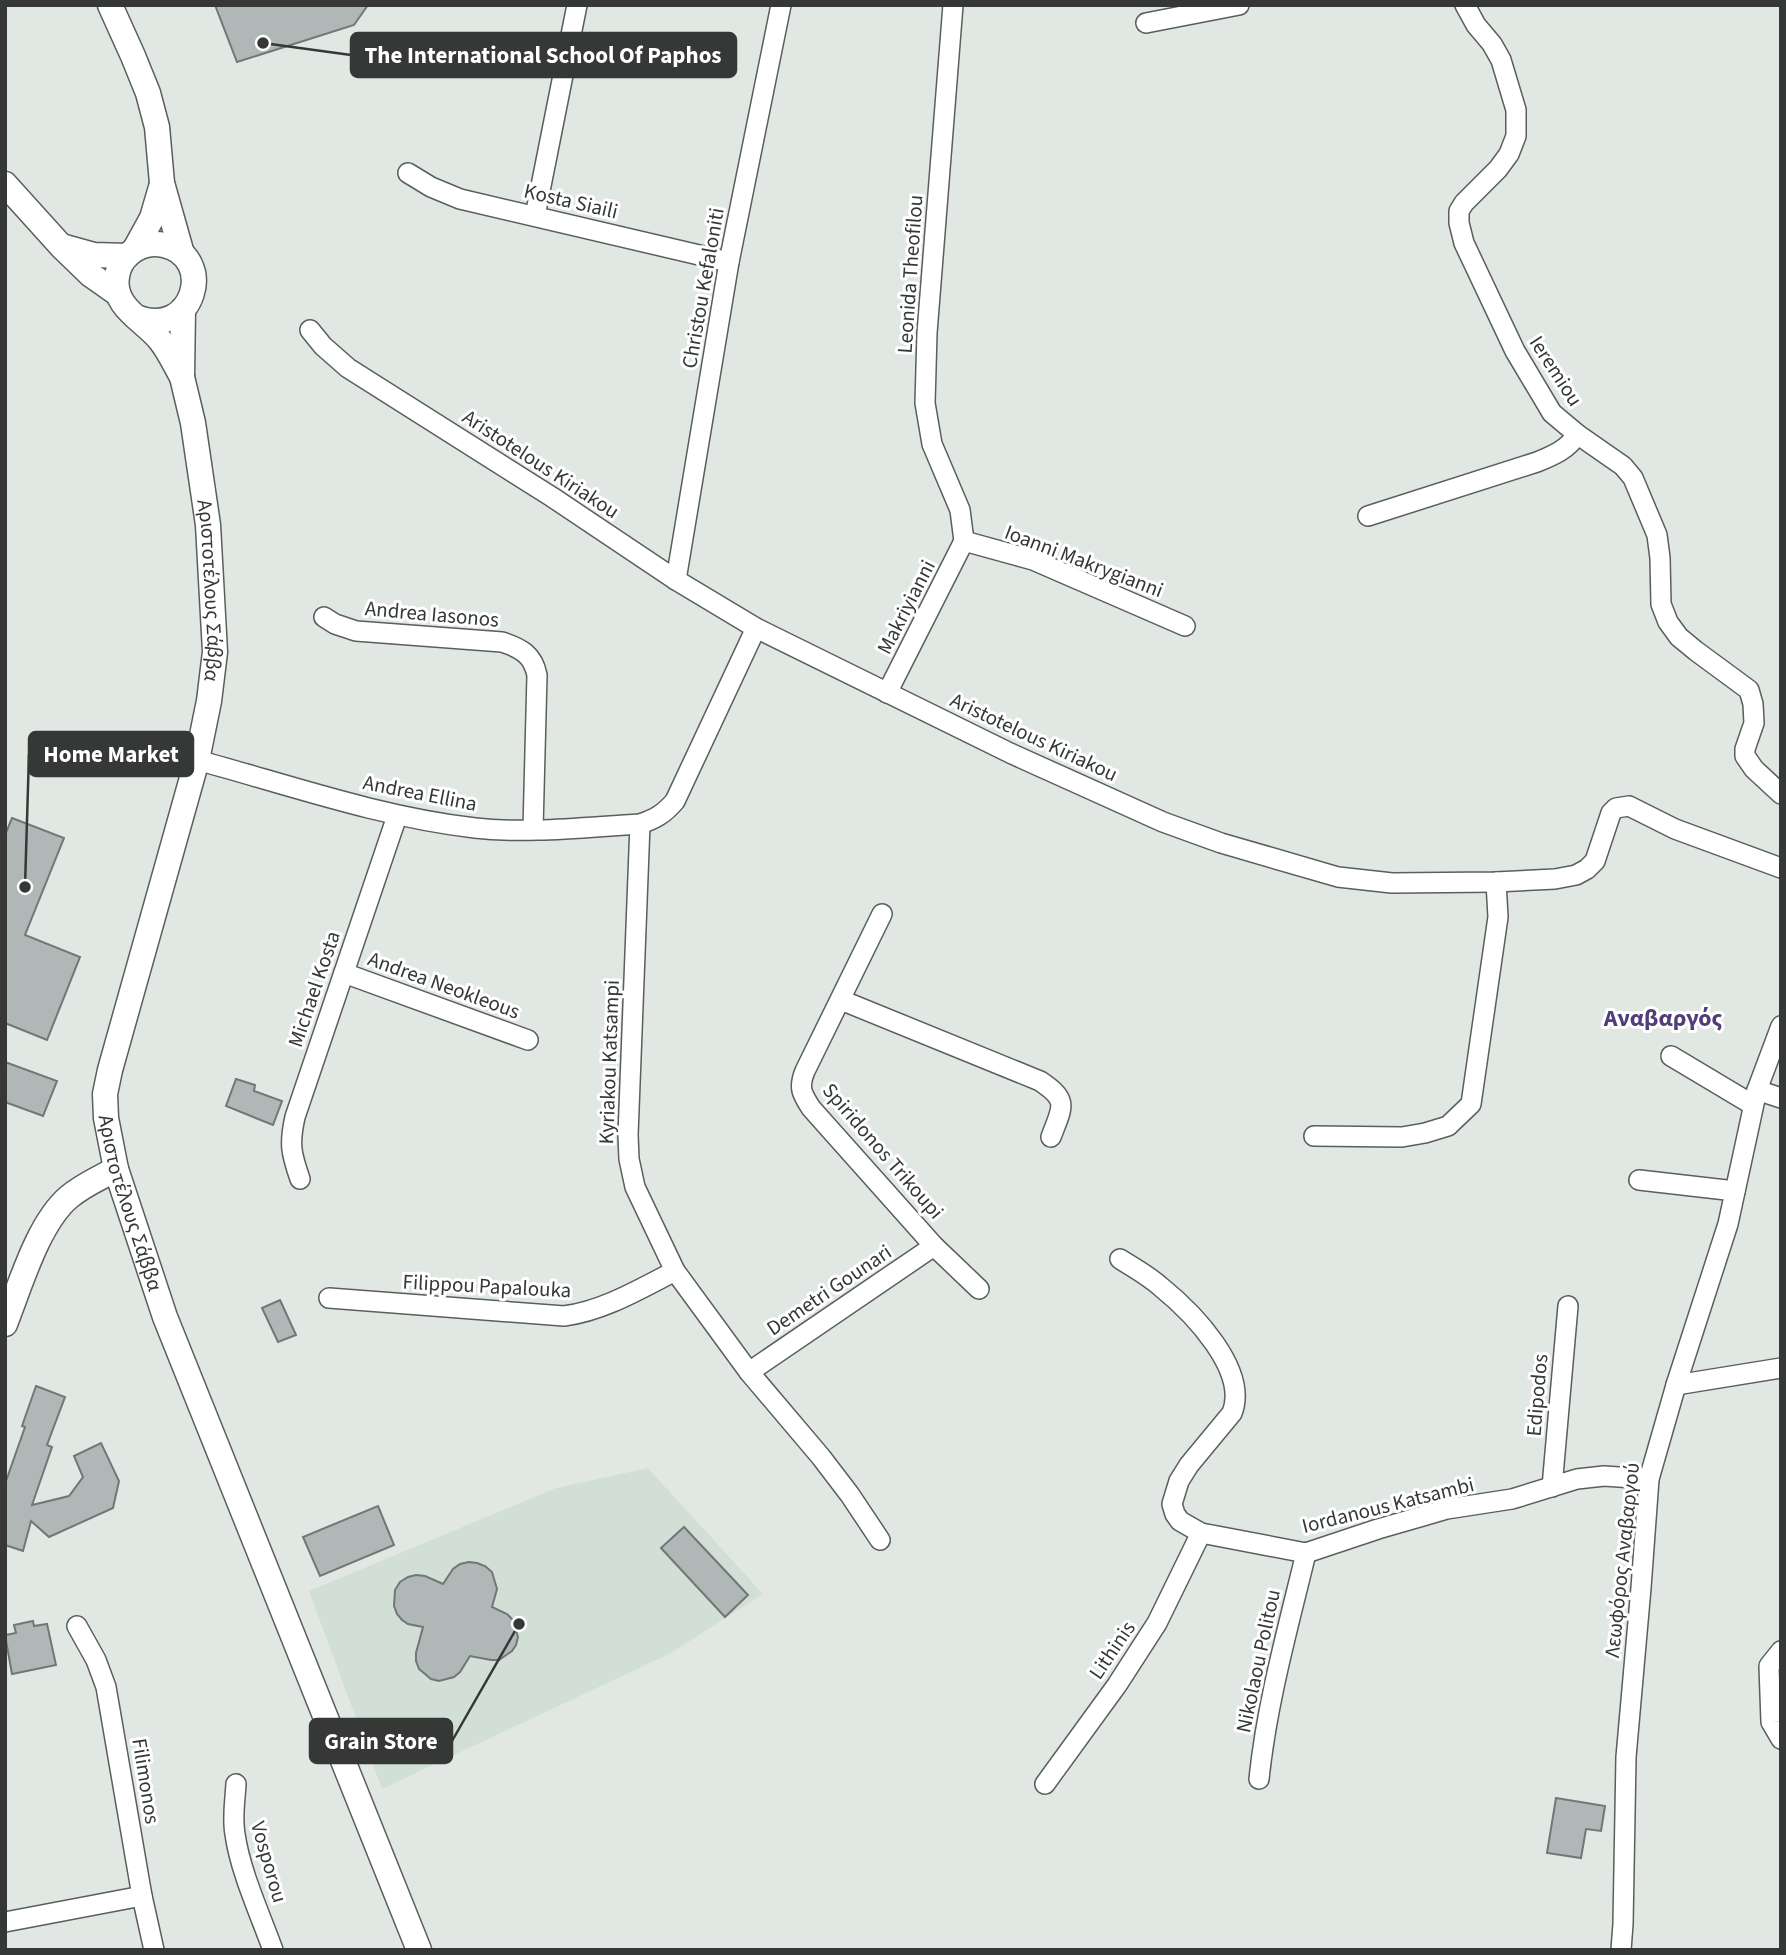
<svg xmlns="http://www.w3.org/2000/svg" width="1786" height="1955" font-family="'Source Sans 3',sans-serif">
	<style>
		.built { fill: #d1dfd7 }
		.building { fill: #b0b8b7; stroke: #707776; stroke-width: 2 }
		.lines { fill: none; stroke-linecap: round; stroke-linejoin: round }
		.minor-casing { stroke: #595f5b; stroke-width: 22 }
		.tertiary-casing { stroke: #595f5b; stroke-width: 27 }
		.minor { stroke: #fff; stroke-width: 19 }
		.tertiary { stroke: #fff; stroke-width: 24 }
		.labels { text-anchor: middle; stroke-width: 6; stroke-linejoin: round; paint-order: stroke }
		.street-label { font-size: 21px; fill: #353836; stroke: #fff }
		.quarter-label { font-size: 24px; font-weight: bold; fill: #513d7a; stroke: #fff }
		.leader { fill: none; stroke: #353836; stroke-width: 2.5 }
		.callout-dot { fill: #353836; stroke: #fff; stroke-width: 2.5 }
		.callout { fill: #353836; stroke: #353836; stroke-width: 2.5 }
		.callout-label { font-size: 23px; text-anchor: middle; font-weight: bold; fill: #fff }
	</style>
	<rect width="100%" height="100%" fill="#e1e8e4"/>
	<polygon class="built" points="648,1468 763,1594 669,1654 382,1789 309,1591 556,1488"/>
	<g class="building">
		<polygon points="215,5 368,5 354,25 237,62"/>
		<polygon points="12,818 64,838 25,935 80,957 47,1040 5,1023 5,835"/>
		<polygon points="5,1062 57,1081 43,1116 5,1102"/>
		<polygon points="236,1079 255,1085 254,1091 282,1101 273,1125 226,1106"/>
		<polygon points="280,1300 296,1335 278,1342 262,1308"/>
		<polygon points="36,1386 65,1397 47,1445 52,1447 32,1505 69,1496 83,1477 74,1456 101,1443 119,1481 113,1508 49,1537 31,1521 23,1551 5,1545 5,1484 25,1427 22,1426"/>
		<polygon points="378,1506 394,1545 320,1576 303,1537"/>
		<polygon points="684,1527 748,1595 725,1617 661,1548"/>
		<polygon points="469,1562 477,1563 485,1566 492,1572 497,1589 492,1607 507,1614 513,1620 518,1637 516,1645 512,1651 499,1660 491,1660 470,1656 460,1672 454,1677 439,1681 431,1679 419,1669 416,1661 416,1653 423,1627 408,1624 402,1620 397,1614 394,1606 395,1590 400,1582 408,1577 416,1575 425,1576 443,1584 453,1569 460,1564"/>
		<polygon points="33,1621 34,1626 47,1624 56,1665 12,1674 5,1635 16,1633 14,1625"/>
		<polygon points="1556,1798 1605,1806 1601,1831 1586,1829 1581,1858 1547,1853"/>
	</g>
	<g class="lines">
		<defs>
			<g id="minor">
				<polyline points="953,5 927,333 925,403 932,444 960,510 964,541"/>
				<polyline points="1465,5 1476,25 1492,44 1501,60 1516,110 1516,136 1509,154 1498,169 1464,203 1459,211 1459,223 1464,243 1515,351 1552,413 1577,434 1623,466 1633,478 1657,535 1660,558 1661,604 1668,622 1679,637 1696,651 1749,690 1753,704 1754,723 1745,749 1745,756 1754,769 1781,794"/>
				<polyline points="1146,23 1239,5"/>
				<polyline points="408,173 431,187 460,199 729,262"/>
				<polyline points="535,216 577,5"/>
				<polyline points="310,330 323,346 348,368 552,497 676,580 756,628 1010,753 1163,822 1221,843 1338,877 1392,883 1496,882 1555,879 1576,875 1587,869 1595,861 1611,813 1616,808 1629,806 1675,829 1781,868"/>
				<path d="M1368,516L1537,462C1552,456 1569,449 1577,434"/>
				<polyline points="964,541 1033,560 1185,626"/>
				<polyline points="676,580 729,262 781,5"/>
				<path d="M324,617L335,624L356,631L502,642C521,648 533,655 537,675L533,829"/>
				<polyline points="887,693 964,541"/>
				<path d="M197,760C289,785 380,817 475,828C528,834 586,827 640,824C655,819 664,814 675,801L756,628"/>
				<polyline points="640,824 628,1135 629,1159 635,1187 675,1271 749,1372 821,1457 850,1495 880,1540"/>
				<path d="M882,914L805,1071C798,1088 802,1094 811,1108L934,1246L979,1289"/>
				<polyline points="344,973 528,1040"/>
				<path d="M841,1000L1040,1081C1070,1101 1062,1107 1051,1137"/>
				<polyline points="1671,1056 1753,1105"/>
				<polyline points="1757,1090 1781,1098"/>
				<polyline points="1314,1136 1402,1137 1425,1133 1448,1126 1471,1104 1498,917 1496,882"/>
				<path d="M300,1179C291,1153 289,1144 295,1117L397,816"/>
				<polyline points="1639,1180 1735,1191"/>
				<path d="M1120,1259C1134,1268 1149,1276 1161,1287C1192,1312 1249,1370 1232,1413L1189,1465L1179,1481L1172,1504L1175,1514L1180,1521L1201,1533L1306,1553L1378,1529L1447,1509L1512,1499L1577,1479L1604,1476L1649,1479"/>
				<path d="M329,1298L564,1316C603,1311 640,1289 675,1271"/>
				<polyline points="749,1372 934,1246"/>
				<polyline points="1676,1385 1781,1368"/>
				<polyline points="1552,1487 1568,1306"/>
				<polyline points="77,1626 96,1660 106,1687 142,1896 154,1950"/>
				<polyline points="1781,1651 1769,1666 1771,1722 1781,1739"/>
				<path d="M1259,1779C1267,1702 1288,1628 1306,1553"/>
				<path d="M236,1784C235,1801 232,1818 235,1834C240,1871 260,1914 273,1950"/>
				<polyline points="1045,1784 1117,1685 1157,1623 1201,1533"/>
				<polyline points="5,1922 142,1896"/>
				<polyline points="1621,1950 1623,1924 1626,1757 1641,1588 1649,1479 1676,1385 1728,1224 1757,1090 1781,1026"/>
			</g>
			<g id="tertiary">
				<polyline points="110,5 133,56 148,93 157,127 162,183 182,254"/>
				<polyline points="5,184 61,246 91,275 118,294"/>
				<polyline points="65,247 94,255 127,256"/>
				<polyline points="135,249 152,218 162,184"/>
				<path id="s1" d="M183,309L182,377L193,423L208,525L215,652L209,701L197,760L110,1070L105,1094L106,1118L116,1169L165,1317L419,1950"/>
				<path d="M136,317C194,340 217,257 164,245C151,242 138,246 129,254C122,260 118,268 117,277C112,307 144,320 160,340C169,351 175,365 182,377"/>
				<path d="M5,1324C20,1286 38,1223 69,1197C83,1185 100,1178 116,1169"/>
			</g>
		</defs>
		<use href="#minor" class="minor-casing"/>
		<use href="#tertiary" class="tertiary-casing"/>
		<use href="#minor" class="minor"/>
		<use href="#tertiary" class="tertiary"/>
	</g>
	<g class="labels">
		<g class="street-label">
			<text transform="translate(571 201) rotate(13)" y="7">Kosta Siaili</text>
			<text transform="translate(910 274) rotate(-86)" y="7">Leonida Theofilou</text>
			<text transform="translate(703 288) rotate(-80)" y="7">Christou Kefaloniti</text>
			<text transform="translate(1556 371) rotate(57)" y="7">Ieremiou</text>
			<text transform="translate(541 464) rotate(33)" y="7">Aristotelous Kiriakou</text>
			<text transform="translate(1084 561) rotate(21)" y="7">Ioanni Makrygianni</text>
			<text dy="7" stroke="none"><textPath href="#s1" startOffset="284">Αριστοτέλους Σάββα</textPath></text>
			<text transform="translate(906 607) rotate(-63)" y="7">Makriyianni</text>
			<text transform="translate(432 614) rotate(5)" y="7">Andrea Iasonos</text>
			<text transform="translate(1034 737) rotate(25)" y="7">Aristotelous Kiriakou</text>
			<text transform="translate(420 793) rotate(11)" y="7">Andrea Ellina</text>
			<text transform="translate(444 985) rotate(20)" y="7">Andrea Neokleous</text>
			<text transform="translate(314 989) rotate(-71)" y="7">Michael Kosta</text>
			<text transform="translate(609 1062) rotate(-88)" y="7">Kyriakou Katsampi</text>
			<text transform="translate(883 1151) rotate(49)" y="7">Spiridonos Trikoupi</text>
			<text dy="7" stroke="none"><textPath href="#s1" startOffset="914">Αριστοτέλους Σάββα</textPath></text>
			<text transform="translate(487 1286) rotate(3)" y="7">Filippou Papalouka</text>
			<text transform="translate(829 1290) rotate(-34)" y="7">Demetri Gounari</text>
			<text transform="translate(1537 1395) rotate(-85)" y="7">Edipodos</text>
			<text transform="translate(1388 1505) rotate(-14)" y="7">Iordanous Katsambi</text>
			<text transform="translate(1622 1560) rotate(-84)" y="7">Λεωφόρος Αναβαργού</text>
			<text transform="translate(1112 1650) rotate(-56)" y="7">Lithinis</text>
			<text transform="translate(1258 1661) rotate(-78)" y="7">Nikolaou Politou</text>
			<text transform="translate(146 1781) rotate(81)" y="7">Filimonos</text>
			<text transform="translate(269 1862) rotate(74)" y="7">Vosporou</text>
		</g>
		<g class="quarter-label">
			<text x="1663" y="1026">Αναβαργός</text>
		</g>
	</g>
	<path class="leader" d="M263 43L351 55M25 887L29 754M519 1624L452 1741"/>
	<g class="callout-dot">
		<circle cx="263" cy="43" r="7"/>
		<circle cx="25" cy="887" r="7"/>
		<circle cx="519" cy="1624" r="7"/>
	</g>
	<g class="callout">
		<rect x="351" y="33" width="385" height="44" rx="7"/>
		<rect x="29" y="732" width="164" height="44" rx="7"/>
		<rect x="310" y="1719" width="142" height="44" rx="7"/>
	</g>
	<g class="callout-label">
		<text x="543" y="63">The International School Of Paphos</text>
		<text x="111" y="762">Home Market</text>
		<text x="381" y="1749">Grain Store</text>
	</g>
	<rect width="1786" height="1955" fill="none" stroke="#353836" stroke-width="14"/>
</svg>
